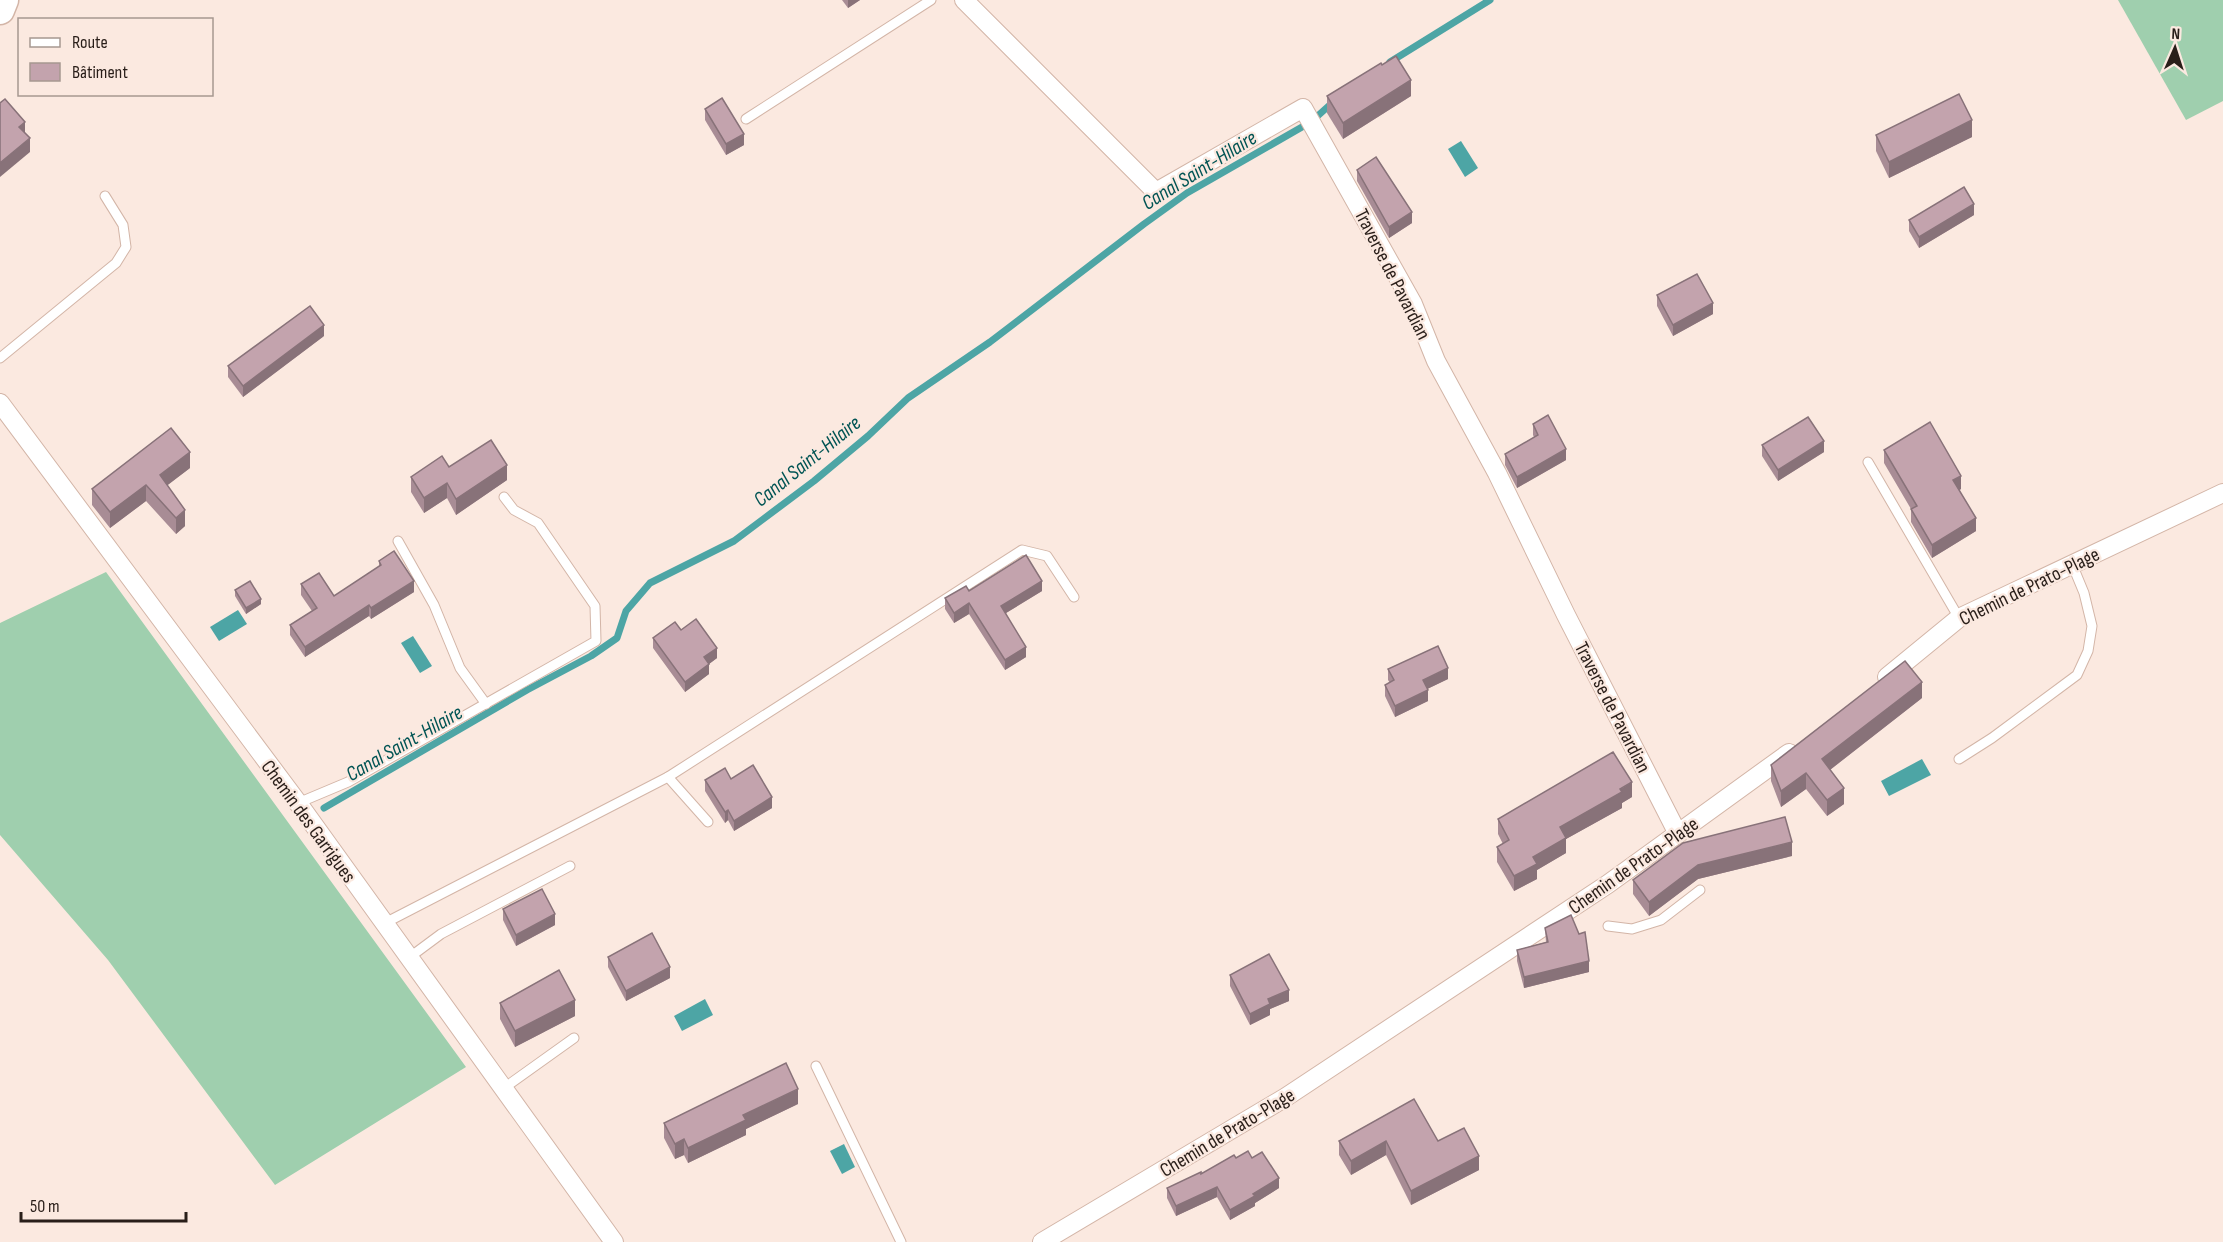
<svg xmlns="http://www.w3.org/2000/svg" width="2223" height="1242" font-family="'Sofia Sans Condensed',sans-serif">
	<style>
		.grass { fill: #9fcfae }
		.water { fill: #4da5a5 }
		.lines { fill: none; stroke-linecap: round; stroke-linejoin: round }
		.stream { stroke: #4da5a5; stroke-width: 7 }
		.service-casing { stroke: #d3b5a7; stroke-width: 11 }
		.minor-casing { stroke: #d3b5a7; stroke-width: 20 }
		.primary-casing { stroke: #d3b5a7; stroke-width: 31 }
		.service { stroke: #fff; stroke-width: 9 }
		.minor { stroke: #fff; stroke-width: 18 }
		.primary { stroke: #fff; stroke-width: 28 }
		.wall { fill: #a88c95 }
		.shaded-wall { fill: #887279 }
		.building { fill: #c3a3ad; stroke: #887279; stroke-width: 1.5 }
		.labels { text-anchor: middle; stroke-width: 4.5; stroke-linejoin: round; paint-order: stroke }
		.street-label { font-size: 20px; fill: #291e19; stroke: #fbe9e0 }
		.water-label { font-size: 21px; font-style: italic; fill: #015454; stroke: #fbe9e0 }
	</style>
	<rect width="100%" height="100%" fill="#fbe9e0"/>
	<g class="grass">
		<polygon points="2118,0 2223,0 2223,101 2186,120"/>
		<polygon points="106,572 466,1067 275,1185 108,960 0,835 0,623"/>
	</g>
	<g class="water">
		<polygon points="1461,141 1478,168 1465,177 1448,149"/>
		<polygon points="238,610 247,624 219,641 210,627"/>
		<polygon points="413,636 432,666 420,673 401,643"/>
		<polygon points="1922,759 1931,775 1889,796 1881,781"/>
		<polygon points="705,999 713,1015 682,1031 674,1016"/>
		<polygon points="844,1144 855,1167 842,1174 830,1151"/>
	</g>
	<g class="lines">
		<g class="stream">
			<polyline points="1390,62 1490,0"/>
			<polyline points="1312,121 1332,103"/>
			<polyline points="324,808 527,690 591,656 617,638 626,611 650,583 734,541 814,481 868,436 908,398 990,342 1144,224 1187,193 1309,123"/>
		</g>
		<defs>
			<g id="service">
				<polyline points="746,119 931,0"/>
				<polyline points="0,358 116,263 126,247 123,225 105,196"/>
				<polyline points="1868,462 1959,618"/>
				<polyline points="398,541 434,605 460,668 486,704"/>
				<polyline points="1959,759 1992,738 2077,675 2088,651 2092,626 2084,593 2072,564"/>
				<polyline points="668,777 708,822"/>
				<polyline points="298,803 348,782 596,641 595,606 538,523 514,510 504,497"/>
				<polyline points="383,924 668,777 1022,550 1047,556 1074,597"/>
				<polyline points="1608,926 1632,929 1661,920 1700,890"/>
				<polyline points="410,957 441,934 570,866"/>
				<polyline points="816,1066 901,1242"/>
				<polyline points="504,1088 574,1038"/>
			</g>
			<g id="minor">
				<polyline points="964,0 1156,192 1303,108 1413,304 1436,361 1497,473 1566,615 1678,834"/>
				<polyline points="0,403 298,803 614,1242"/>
				<polyline points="1887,677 1959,618 2223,493"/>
				<polyline points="1042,1242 1286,1097 1608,884 1789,753"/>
			</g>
			<polyline id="primary" points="0,10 4,0"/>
		</defs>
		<use href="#service" class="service-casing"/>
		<use href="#minor" class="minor-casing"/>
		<use href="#primary" class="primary-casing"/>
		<use href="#service" class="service"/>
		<use href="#minor" class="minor"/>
		<use href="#primary" class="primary"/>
	</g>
	<g class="wall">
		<polygon points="842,0 860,0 848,8"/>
		<polygon points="1327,96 1411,96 1343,139 1327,113"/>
		<polygon points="705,109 744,145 726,155 705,120"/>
		<polygon points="1876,135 1972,137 1889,178 1876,151"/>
		<polygon points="1357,170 1412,223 1389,238 1357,181"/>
		<polygon points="1974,215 1919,248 1909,231 1909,220"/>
		<polygon points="1657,295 1713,314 1673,336 1657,306"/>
		<polygon points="324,336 243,397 228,377 228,366"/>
		<polygon points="1533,424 1566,460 1517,488 1505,465 1505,454 1534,437 1533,435"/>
		<polygon points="1762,445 1824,452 1778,481 1762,456"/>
		<polygon points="1884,450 1961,489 1959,490 1976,531 1932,558 1911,522 1911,509 1884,463"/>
		<polygon points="449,467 507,480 456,515 447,498 424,513 411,492 411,477"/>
		<polygon points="190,468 167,485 185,526 176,534 146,501 110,528 92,505 92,489"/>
		<polygon points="379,561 414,592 371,619 369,616 305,657 290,635 290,625 312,611 301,595 301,584 334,596 379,567"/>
		<polygon points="235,590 261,604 246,614 235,596"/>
		<polygon points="969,591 1042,591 1006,613 1026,657 1005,670 969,614 954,623 945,609 945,598"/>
		<polygon points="681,630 717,658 709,664 709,674 685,692 653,648 653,638"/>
		<polygon points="1388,669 1448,679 1427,689 1428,701 1395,717 1385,696 1385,685 1390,683 1388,680"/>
		<polygon points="1922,698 1830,770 1844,804 1827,816 1806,789 1781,807 1771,781 1771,765"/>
		<polygon points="731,779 772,808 734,831 728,820 725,823 705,791 705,780"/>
		<polygon points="1632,797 1622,803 1622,808 1566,839 1566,853 1537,870 1537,879 1514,891 1497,862 1497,847 1503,844 1498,834 1498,819"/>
		<polygon points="1792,856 1698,879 1649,916 1633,894 1633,880"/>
		<polygon points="503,909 555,925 516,946 503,920"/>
		<polygon points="1545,928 1589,972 1524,988 1517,961 1517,950 1546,942"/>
		<polygon points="608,957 670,978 626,1001 608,967"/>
		<polygon points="1230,975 1289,1001 1270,1009 1270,1015 1250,1025 1230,986"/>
		<polygon points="500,1003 575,1016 515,1047 500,1019"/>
		<polygon points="798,1104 746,1129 746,1135 688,1163 684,1155 675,1159 664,1138 664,1123"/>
		<polygon points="1339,1141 1438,1141 1479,1170 1411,1205 1386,1155 1351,1175 1339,1155"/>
		<polygon points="1236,1158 1252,1158 1279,1188 1255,1203 1255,1206 1230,1220 1217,1197 1176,1216 1167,1198 1167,1188"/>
	</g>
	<g class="shaded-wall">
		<polygon points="848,0 860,0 848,8"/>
		<polygon points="1411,80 1411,96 1343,139 1343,123"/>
		<polygon points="1972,120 1972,137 1889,178 1889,162"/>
		<polygon points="25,122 25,136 19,127"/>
		<polygon points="744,134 744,145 726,155 726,144"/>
		<polygon points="30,138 30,152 0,177 0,163"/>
		<polygon points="1974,204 1974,215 1919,248 1919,237"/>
		<polygon points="1412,212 1412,223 1389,238 1389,227"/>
		<polygon points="1713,303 1713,314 1673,336 1673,325"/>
		<polygon points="324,325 324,336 243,397 243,386"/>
		<polygon points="1824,441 1824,452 1778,481 1778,470"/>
		<polygon points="1566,449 1566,460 1517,488 1517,477"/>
		<polygon points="190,452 190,468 160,491 160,475"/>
		<polygon points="507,465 507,480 456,515 456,499"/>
		<polygon points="1961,476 1961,489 1953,494 1953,480"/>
		<polygon points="447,483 447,498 424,513 424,498"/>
		<polygon points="146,485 146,501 110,528 110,512"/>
		<polygon points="185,510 185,526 176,534 176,518"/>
		<polygon points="1976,518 1976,531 1932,558 1932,545"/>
		<polygon points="414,581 414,592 371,619 371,608"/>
		<polygon points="1042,581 1042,591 1001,616 1001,606"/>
		<polygon points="261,599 261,604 246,614 246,608"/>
		<polygon points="969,603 969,614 954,623 954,613"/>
		<polygon points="369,605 369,616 305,657 305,647"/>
		<polygon points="1026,647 1026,657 1005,670 1005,660"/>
		<polygon points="717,648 717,658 709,664 709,674 685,692 685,682 704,657"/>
		<polygon points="1448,668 1448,679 1423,691 1423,680"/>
		<polygon points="1922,682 1922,698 1822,776 1822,759"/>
		<polygon points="1428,690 1428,701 1395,717 1395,706"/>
		<polygon points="1806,773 1806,789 1781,807 1781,791"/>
		<polygon points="1632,782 1632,797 1622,803 1622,808 1566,839 1566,853 1537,870 1537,879 1514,891 1514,876 1560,827"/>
		<polygon points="1844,788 1844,804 1827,816 1827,800"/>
		<polygon points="772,797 772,808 734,831 734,821"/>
		<polygon points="728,810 728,820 725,823 725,812"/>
		<polygon points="1792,842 1792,856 1698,879 1649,916 1649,902 1698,865"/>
		<polygon points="555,914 555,925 516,946 516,935"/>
		<polygon points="1589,961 1589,972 1524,988 1524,977"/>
		<polygon points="670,967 670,978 626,1001 626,991"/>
		<polygon points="1289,990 1289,1001 1270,1009 1270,1015 1250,1025 1250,1014 1268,999"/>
		<polygon points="575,1000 575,1016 515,1047 515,1031"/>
		<polygon points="798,1089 798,1104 746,1129 746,1135 688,1163 688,1148 743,1115"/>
		<polygon points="684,1139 684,1155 675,1159 675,1144"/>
		<polygon points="1386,1141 1386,1155 1351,1175 1351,1161"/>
		<polygon points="1479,1156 1479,1170 1411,1205 1411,1191"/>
		<polygon points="1279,1178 1279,1188 1255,1203 1255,1206 1230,1220 1230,1210 1253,1194"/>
		<polygon points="1217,1187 1217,1197 1176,1216 1176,1206"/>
	</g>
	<g class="building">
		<polygon points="1396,56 1411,80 1343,123 1327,96 1381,63 1382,65"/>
		<polygon points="1959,94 1972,120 1889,162 1876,135"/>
		<polygon points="722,98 744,134 726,144 705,109"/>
		<polygon points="5,99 25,122 19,127 30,138 0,163 0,103"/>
		<polygon points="1376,157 1412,212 1389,227 1357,170"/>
		<polygon points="1964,187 1974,204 1919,237 1909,220"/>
		<polygon points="1697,274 1713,303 1673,325 1657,295"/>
		<polygon points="310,306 324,325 243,386 228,366"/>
		<polygon points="1548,415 1566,449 1517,477 1505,454 1538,435 1533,424"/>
		<polygon points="1808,417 1824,441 1778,470 1762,445"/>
		<polygon points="1930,422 1961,476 1953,480 1976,518 1932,545 1911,509 1917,506 1884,450"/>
		<polygon points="171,428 190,452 160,475 185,510 176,518 146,485 110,512 92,489"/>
		<polygon points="491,440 507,465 456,499 447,483 424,498 411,477 442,456 449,467"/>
		<polygon points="394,551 414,581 371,608 369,605 305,647 290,625 317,608 301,584 319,573 334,596 381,565 379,561"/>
		<polygon points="1026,555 1042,581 1001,606 1026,647 1005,660 969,603 954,613 945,598 966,586 969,591"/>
		<polygon points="250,581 261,599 246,608 235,590"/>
		<polygon points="696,619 717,648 704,657 709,664 685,682 653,638 675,622 681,630"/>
		<polygon points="1438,646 1448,668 1423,680 1428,690 1395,706 1385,685 1394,680 1388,669"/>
		<polygon points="1905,661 1922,682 1822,759 1844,788 1827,800 1806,773 1781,791 1771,765"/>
		<polygon points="1613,752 1632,782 1620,789 1622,792 1560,827 1566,838 1533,857 1537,864 1514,876 1497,847 1509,840 1498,819"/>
		<polygon points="753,765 772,797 734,821 728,810 725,812 705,780 725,768 731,779"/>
		<polygon points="1785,817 1792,842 1698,865 1649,902 1633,880 1683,843"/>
		<polygon points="542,889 555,914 516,935 503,909"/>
		<polygon points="1571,915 1579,934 1585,932 1589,961 1524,977 1517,950 1548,942 1545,928"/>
		<polygon points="652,933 670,967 626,991 608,957"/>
		<polygon points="1269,954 1289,990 1268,999 1270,1004 1250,1014 1230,975"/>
		<polygon points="559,970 575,1000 515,1031 500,1003"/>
		<polygon points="786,1063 798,1089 743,1115 746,1120 688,1148 684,1139 675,1144 664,1123"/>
		<polygon points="1414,1099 1438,1141 1464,1128 1479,1156 1411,1191 1386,1141 1351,1161 1339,1141"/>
		<polygon points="1248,1151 1252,1158 1262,1152 1279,1178 1253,1194 1255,1196 1230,1210 1217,1187 1176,1206 1167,1188 1201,1172 1201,1174 1234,1155 1236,1158"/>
	</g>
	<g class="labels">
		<g class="street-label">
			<text transform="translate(1393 274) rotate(63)" y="7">Traverse de Pavardian</text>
			<text transform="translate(2029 586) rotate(-26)" y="7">Chemin de Prato-Plage</text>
			<text transform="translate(1613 707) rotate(63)" y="7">Traverse de Pavardian</text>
			<text transform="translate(309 821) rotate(54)" y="7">Chemin des Garrigues</text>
			<text transform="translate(1633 865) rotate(-35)" y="7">Chemin de Prato-Plage</text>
			<text transform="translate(1227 1132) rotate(-31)" y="7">Chemin de Prato-Plage</text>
		</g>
		<g class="water-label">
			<text transform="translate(1199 170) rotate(-32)" y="7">Canal Saint-Hilaire</text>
			<text transform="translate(807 461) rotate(-39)" y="7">Canal Saint-Hilaire</text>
			<text transform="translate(404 743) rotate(-30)" y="7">Canal Saint-Hilaire</text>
		</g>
	</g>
	<rect x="18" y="18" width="195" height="78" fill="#fbe9e0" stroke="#a79890" stroke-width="1.5"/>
	<rect x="30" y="38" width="30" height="9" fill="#ffffff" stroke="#a79890" stroke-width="1.5"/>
	<text x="72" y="48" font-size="18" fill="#291e19">Route</text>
	<rect x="30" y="63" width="30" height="18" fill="#c3a3ad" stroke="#a79890" stroke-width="1.5"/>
	<text x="72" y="78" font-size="18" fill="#291e19">Bâtiment</text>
	<g transform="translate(2175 48) rotate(3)" stroke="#fbe9e0" stroke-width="4.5" paint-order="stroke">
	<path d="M0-4.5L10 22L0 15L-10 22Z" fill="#291e19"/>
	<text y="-9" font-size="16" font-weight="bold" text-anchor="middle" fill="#291e19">N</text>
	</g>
	<path d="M21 1212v9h165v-9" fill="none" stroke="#291e19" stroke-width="3"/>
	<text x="30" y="1212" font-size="18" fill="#291e19" stroke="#fbe9e0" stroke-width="4.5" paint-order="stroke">50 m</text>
</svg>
